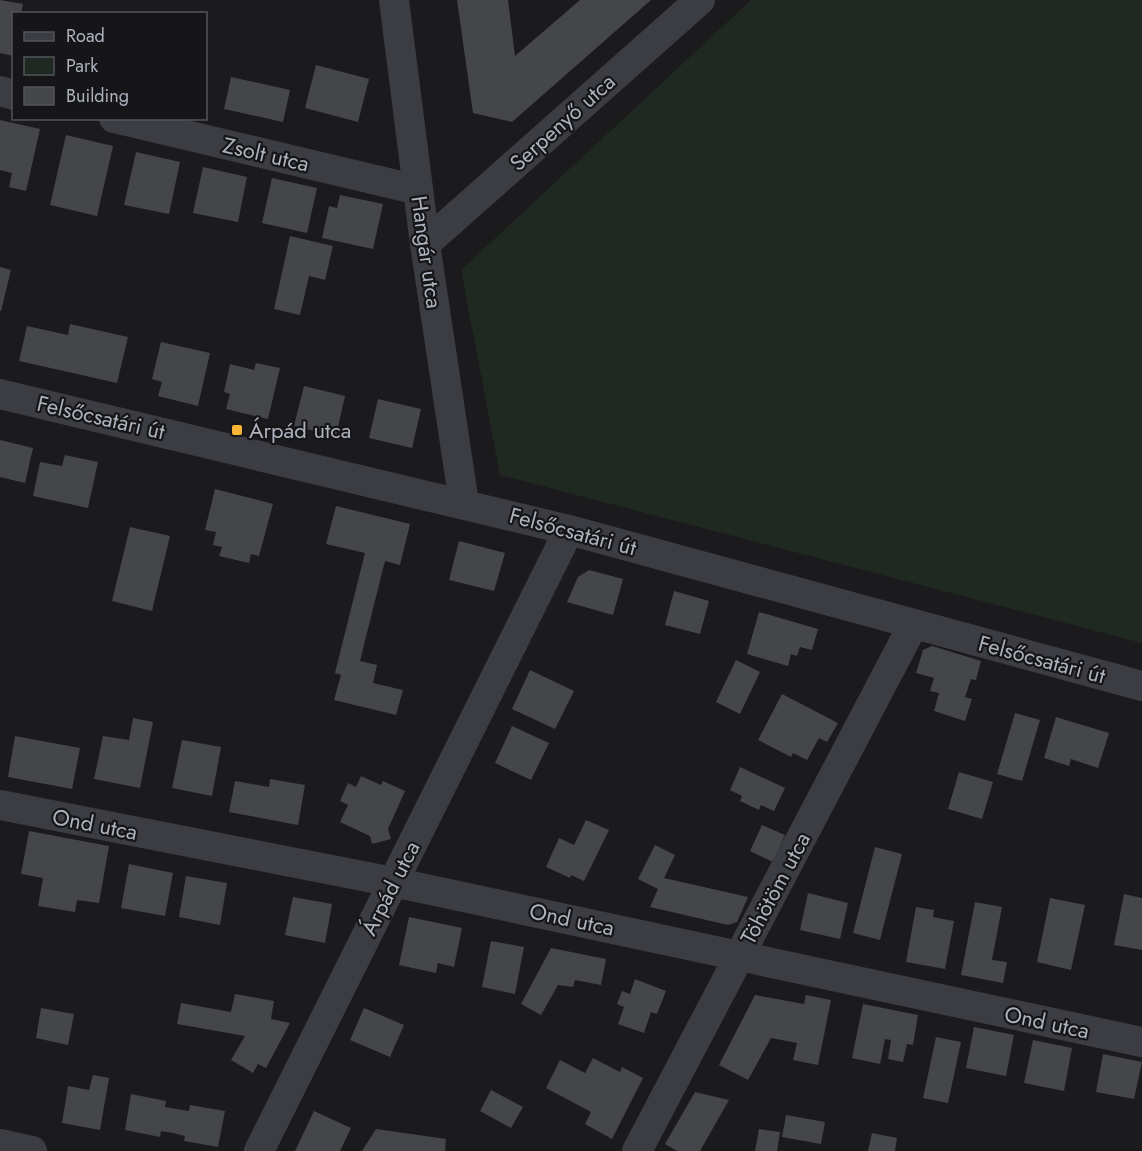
<svg xmlns="http://www.w3.org/2000/svg" width="1142" height="1151" font-family="Jost,sans-serif">
	<style>
		.green { fill: #202921 }
		.building { fill: #45464a }
		.lines { fill: none; stroke-linecap: round; stroke-linejoin: round }
		.minor { stroke: #3c3d43; stroke-width: 30 }
		.poi-dot { fill: #fab436; stroke: #161618; stroke-width: 2 }
		.labels { text-anchor: middle; stroke-width: 4.5; stroke-linejoin: round; paint-order: stroke }
		.street-label { font-size: 22px; fill: #adb2bd; stroke: #161618 }
		.poi-label { font-size: 22px; fill: #adb2bd; stroke: #161618; text-anchor: start }
	</style>
	<rect width="100%" height="100%" fill="#1b1b1d"/>
	<polygon class="green" points="751,0 1142,0 1142,643 500,475 461,270"/>
	<g class="building">
		<polygon points="0,0 23,4 21,14 14,14 14,56 0,53"/>
		<polygon points="457,0 508,0 515,56 580,0 651,0 512,122 473,113"/>
		<polygon points="316,65 369,79 358,122 305,108"/>
		<polygon points="231,77 290,90 283,122 224,109"/>
		<polygon points="0,120 40,129 26,191 9,187 12,173 0,170"/>
		<polygon points="66,135 113,146 97,216 50,205"/>
		<polygon points="136,152 180,162 169,214 124,205"/>
		<polygon points="203,167 247,177 238,222 193,213"/>
		<polygon points="272,178 317,188 307,233 262,223"/>
		<polygon points="340,195 383,204 373,249 322,238 329,206 337,208"/>
		<polygon points="290,236 333,246 325,280 309,276 300,315 274,309"/>
		<polygon points="0,267 11,270 1,311 0,311"/>
		<polygon points="70,324 128,337 117,383 19,361 27,326 68,335"/>
		<polygon points="161,342 210,353 198,406 158,396 162,382 152,379"/>
		<polygon points="256,363 280,368 268,419 226,409 230,394 224,392 230,364 254,370"/>
		<polygon points="304,386 345,396 336,436 294,426"/>
		<polygon points="378,399 421,409 412,448 369,438"/>
		<polygon points="0,440 33,448 25,483 0,477"/>
		<polygon points="65,455 98,462 88,508 33,496 40,462 62,466"/>
		<polygon points="215,489 273,504 259,556 251,554 249,563 219,556 222,547 213,545 216,532 205,530"/>
		<polygon points="336,506 410,524 400,565 385,561 360,661 377,665 373,683 403,690 396,715 334,700 341,675 335,673 365,553 326,544"/>
		<polygon points="130,527 170,536 152,611 112,601"/>
		<polygon points="459,541 505,553 494,591 449,580"/>
		<polygon points="589,570 623,579 613,615 567,602 578,577"/>
		<polygon points="674,591 709,601 700,634 665,625"/>
		<polygon points="759,612 818,629 812,650 800,647 797,656 791,654 788,666 747,654"/>
		<polygon points="932,646 981,661 976,680 971,679 965,697 972,699 965,721 934,711 939,693 930,691 934,678 916,673 923,650"/>
		<polygon points="736,660 760,672 740,714 716,702"/>
		<polygon points="530,670 574,691 555,729 512,709"/>
		<polygon points="782,694 838,723 827,742 819,738 807,760 793,753 791,757 758,740"/>
		<polygon points="1015,713 1040,720 1022,781 997,774"/>
		<polygon points="1056,717 1109,733 1098,768 1071,759 1069,766 1044,758"/>
		<polygon points="133,718 153,722 140,788 94,779 103,736 129,740"/>
		<polygon points="512,726 549,743 531,780 495,763"/>
		<polygon points="15,736 80,748 72,789 8,777"/>
		<polygon points="182,740 221,747 212,796 172,788"/>
		<polygon points="740,767 785,788 774,811 761,805 759,810 740,801 742,796 730,790"/>
		<polygon points="959,772 993,782 982,819 948,809"/>
		<polygon points="361,776 381,785 383,781 405,791 388,829 391,839 372,844 370,836 340,822 348,805 340,801 348,783 356,787"/>
		<polygon points="270,779 305,785 298,825 229,812 235,781 269,787"/>
		<polygon points="586,820 609,830 584,881 571,875 570,878 546,867 559,838 574,845"/>
		<polygon points="762,825 785,835 773,862 750,851"/>
		<polygon points="29,831 109,846 99,903 77,900 75,912 38,906 43,878 21,874"/>
		<polygon points="655,845 675,855 664,878 748,897 737,922 728,925 650,907 658,889 638,879"/>
		<polygon points="875,847 902,854 880,940 853,933"/>
		<polygon points="129,864 173,873 165,916 121,908"/>
		<polygon points="186,876 227,883 220,925 179,917"/>
		<polygon points="808,893 848,903 840,939 800,930"/>
		<polygon points="1124,894 1142,898 1142,950 1114,945"/>
		<polygon points="293,897 332,904 325,943 285,935"/>
		<polygon points="1050,898 1085,905 1071,970 1037,962"/>
		<polygon points="975,902 1002,907 992,960 1007,962 1003,983 961,975"/>
		<polygon points="916,907 934,910 933,917 954,921 945,969 906,962"/>
		<polygon points="409,917 462,928 454,967 438,963 436,973 399,965"/>
		<polygon points="491,941 524,947 515,994 482,987"/>
		<polygon points="551,948 606,959 601,985 575,980 573,987 558,985 541,1015 521,1004"/>
		<polygon points="635,979 666,991 657,1014 651,1012 644,1033 618,1024 624,1007 617,1004 622,991 630,994"/>
		<polygon points="235,994 274,1001 271,1019 290,1023 266,1068 258,1064 253,1073 231,1060 245,1036 177,1024 181,1003 231,1012"/>
		<polygon points="755,995 804,1004 806,995 831,1000 818,1065 793,1060 797,1043 771,1038 748,1080 719,1065"/>
		<polygon points="863,1004 918,1015 913,1045 907,1044 903,1062 888,1059 891,1040 885,1039 880,1064 852,1058"/>
		<polygon points="41,1008 74,1014 68,1045 36,1038"/>
		<polygon points="364,1008 404,1025 390,1057 350,1040"/>
		<polygon points="974,1027 1014,1035 1006,1076 966,1068"/>
		<polygon points="936,1037 961,1042 948,1103 923,1098"/>
		<polygon points="1033,1040 1072,1048 1064,1091 1024,1083"/>
		<polygon points="1103,1054 1142,1062 1134,1099 1096,1092"/>
		<polygon points="593,1058 620,1072 622,1067 643,1078 612,1139 585,1124 591,1112 546,1088 560,1060 585,1073"/>
		<polygon points="93,1075 109,1078 100,1130 62,1123 68,1086 89,1090"/>
		<polygon points="491,1090 523,1107 511,1128 480,1111"/>
		<polygon points="695,1092 729,1100 700,1151 677,1151 665,1144"/>
		<polygon points="131,1094 166,1101 165,1107 189,1111 190,1105 225,1111 218,1147 184,1141 185,1136 173,1133 161,1131 160,1137 125,1130"/>
		<polygon points="314,1111 351,1128 340,1151 295,1151"/>
		<polygon points="786,1115 825,1122 821,1144 782,1137"/>
		<polygon points="376,1129 446,1139 445,1151 362,1151"/>
		<polygon points="759,1129 780,1132 777,1151 755,1151"/>
		<polygon points="872,1133 897,1138 895,1151 868,1151"/>
	</g>
	<g class="lines">
		<g class="minor">
			<polyline points="394,0 425,244 464,503"/>
			<polyline points="0,91 14,95"/>
			<polyline points="114,118 418,190"/>
			<polyline points="425,244 700,0"/>
			<polyline points="0,394 569,530 1142,686"/>
			<polyline points="0,805 393,882 1142,1042"/>
			<polyline points="0,1144 32,1151"/>
			<polyline points="259,1151 569,530"/>
			<polyline points="637,1151 913,625"/>
		</g>
	</g>
	<rect class="poi-dot" x="231" y="424" width="12" height="12" rx="3"/>
	<g class="labels">
		<g class="street-label">
			<text transform="translate(562 122) rotate(-42)" y="8">Serpenyő utca</text>
			<text transform="translate(266 154) rotate(13)" y="8">Zsolt utca</text>
			<text transform="translate(427 252) rotate(82)" y="8">Hangár utca</text>
			<text transform="translate(101 417) rotate(13)" y="8">Felsőcsatári út</text>
			<text transform="translate(573 531) rotate(15)" y="8">Felsőcsatári út</text>
			<text transform="translate(1042 659) rotate(15)" y="8">Felsőcsatári út</text>
			<text transform="translate(95 824) rotate(11)" y="8">Ond utca</text>
			<text transform="translate(390 888) rotate(-63)" y="8">Árpád utca</text>
			<text transform="translate(775 888) rotate(-62)" y="8">Töhötöm utca</text>
			<text transform="translate(572 919) rotate(12)" y="8">Ond utca</text>
			<text transform="translate(1047 1022) rotate(12)" y="8">Ond utca</text>
		</g>
		<g class="poi-label">
			<text x="249" y="438">Árpád utca</text>
		</g>
	</g>
	<rect x="12" y="12" width="195" height="108" fill="#161618" stroke="#52545a" stroke-width="1.5"/>
	<rect x="24" y="32" width="30" height="9" fill="#3c3d43" stroke="#52545a" stroke-width="1.5"/>
	<text x="66" y="42" font-size="18" fill="#adb2bd">Road</text>
	<rect x="24" y="57" width="30" height="18" fill="#202921" stroke="#52545a" stroke-width="1.5"/>
	<text x="66" y="72" font-size="18" fill="#adb2bd">Park</text>
	<rect x="24" y="87" width="30" height="18" fill="#45464a" stroke="#52545a" stroke-width="1.5"/>
	<text x="66" y="102" font-size="18" fill="#adb2bd">Building</text>
</svg>
